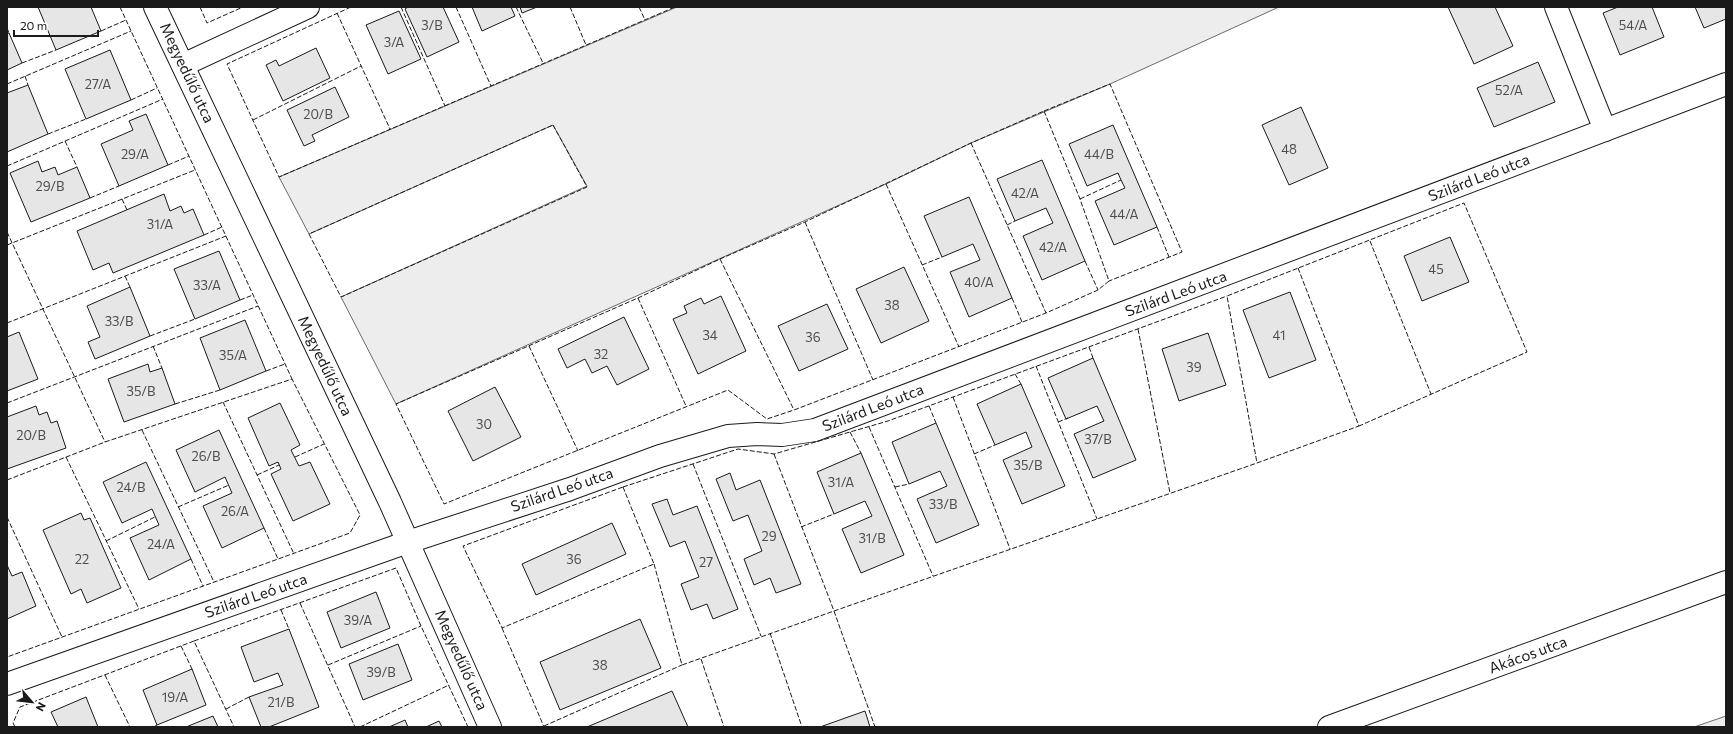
<svg xmlns="http://www.w3.org/2000/svg" width="1733" height="734" font-family="Commissioner,sans-serif">
	<style>
		.built { fill: #ededed; stroke: #6a6a6a }
		.building { fill: #e6e6e6; stroke: #1a1a1a }
		.lines { fill: none; stroke-linecap: round; stroke-linejoin: round }
		.minor-casing { stroke: #1a1a1a; stroke-width: 24 }
		.minor { stroke: #fff; stroke-width: 22 }
		.fence { stroke: #1a1a1a; stroke-width: 1; stroke-dasharray: 5 2; stroke-linecap: butt }
		.labels { text-anchor: middle; stroke-width: 3; stroke-linejoin: round; paint-order: stroke }
		.number-label { font-size: 13px; fill: #4d4d4d }
		.street-label { font-size: 15px; fill: #1a1a1a; stroke: #fff }
	</style>
	<rect width="100%" height="100%" fill="#fff"/>
	<g class="built">
		<polygon points="677,7 1279,7 1110,84 971,143 886,184 396,404 341,297 587,186 553,125 309,234 279,177"/>
		<polygon points="1726,716 1726,727 1694,727"/>
	</g>
	<g class="building">
		<polygon points="38,7 91,7 101,31 56,50"/>
		<polygon points="408,7 443,7 459,42 427,57 405,9"/>
		<polygon points="472,7 511,7 515,16 482,31"/>
		<polygon points="520,7 537,7 522,13"/>
		<polygon points="1448,7 1495,7 1513,46 1474,64"/>
		<polygon points="1618,7 1652,7 1664,37 1620,55 1603,13"/>
		<polygon points="1695,7 1726,7 1726,19 1704,28"/>
		<polygon points="399,11 421,59 388,74 366,25"/>
		<polygon points="9,33 22,63 7,70 7,34"/>
		<polygon points="316,48 330,78 283,101 266,65 276,60 279,66"/>
		<polygon points="110,50 131,100 86,119 65,69"/>
		<polygon points="1538,62 1555,102 1494,127 1477,88"/>
		<polygon points="28,85 48,134 7,152 7,93"/>
		<polygon points="335,87 349,117 312,135 315,141 304,146 287,110"/>
		<polygon points="1301,107 1328,168 1289,185 1262,125"/>
		<polygon points="146,114 168,165 119,186 101,144 133,130 129,121"/>
		<polygon points="1113,125 1157,227 1114,245 1095,201 1125,188 1121,180 1118,173 1087,186 1069,144"/>
		<polygon points="1042,160 1085,261 1042,280 1023,236 1053,223 1046,208 1015,221 997,179"/>
		<polygon points="38,161 42,172 55,167 58,175 77,167 90,198 31,222 10,173"/>
		<polygon points="164,194 170,211 181,206 184,213 193,209 204,235 113,273 109,263 93,270 77,231"/>
		<polygon points="969,197 1012,298 969,317 950,272 980,260 973,244 942,257 924,216"/>
		<polygon points="1450,237 1469,282 1422,301 1404,256"/>
		<polygon points="219,251 240,300 195,319 174,269"/>
		<polygon points="904,267 929,321 881,343 856,289"/>
		<polygon points="130,287 150,336 95,359 88,342 100,337 87,306"/>
		<polygon points="1290,292 1316,360 1269,378 1243,310"/>
		<polygon points="721,296 746,351 698,374 673,319 687,313 684,306 701,298 704,304"/>
		<polygon points="827,304 848,349 799,371 778,326"/>
		<polygon points="624,317 649,369 617,385 607,366 592,373 585,359 567,368 558,349"/>
		<polygon points="245,320 266,371 220,390 200,338"/>
		<polygon points="19,332 38,379 7,391 7,337"/>
		<polygon points="1208,333 1226,385 1179,401 1162,349"/>
		<polygon points="1093,358 1136,460 1093,478 1074,434 1104,421 1097,406 1066,419 1048,378"/>
		<polygon points="148,364 150,372 162,368 175,404 124,422 108,379"/>
		<polygon points="1021,384 1065,486 1022,504 1003,460 1032,447 1026,432 995,445 977,404"/>
		<polygon points="495,387 521,437 473,461 448,411"/>
		<polygon points="280,403 300,445 291,450 299,466 310,462 330,504 293,521 271,474 281,469 278,462 269,466 248,418"/>
		<polygon points="36,406 39,415 47,412 51,423 57,421 66,448 7,469 7,417"/>
		<polygon points="936,423 979,525 936,543 917,499 947,486 940,471 909,484 892,442"/>
		<polygon points="219,430 264,528 222,548 203,506 232,493 225,477 195,492 176,450"/>
		<polygon points="861,453 904,555 861,573 842,529 872,516 865,501 834,514 817,472"/>
		<polygon points="146,462 191,559 149,580 130,538 159,525 152,509 122,523 103,482"/>
		<polygon points="730,473 736,490 760,480 801,584 776,593 770,578 754,585 744,559 762,551 748,515 733,521 716,479"/>
		<polygon points="667,499 673,515 697,506 738,609 713,619 707,604 691,610 681,584 699,577 685,541 670,547 652,504"/>
		<polygon points="81,513 84,520 90,518 121,588 87,603 81,589 71,594 43,530"/>
		<polygon points="612,523 626,554 536,595 522,564"/>
		<polygon points="7,565 12,576 22,572 36,606 7,619"/>
		<polygon points="376,592 390,628 341,648 327,612"/>
		<polygon points="640,619 661,668 560,710 540,662"/>
		<polygon points="289,629 319,707 269,727 261,727 249,697 283,685 278,673 254,682 241,647"/>
		<polygon points="398,644 412,680 363,700 349,664"/>
		<polygon points="192,669 206,705 157,725 143,690"/>
		<polygon points="672,691 688,727 587,727"/>
		<polygon points="86,697 98,727 58,727 51,712"/>
		<polygon points="865,711 870,727 820,727"/>
		<polygon points="213,716 218,727 186,727"/>
		<polygon points="405,720 408,727 389,727"/>
		<polygon points="439,721 442,727 426,727"/>
	</g>
	<g class="lines">
		<defs>
			<g id="minor">
				<polyline points="155,7 390,502 490,727"/>
				<polyline points="1556,7 1605,130"/>
				<polyline points="183,65 308,7"/>
				<polyline points="7,684 408,542 570,489 660,456 728,436 757,434 782,435 815,430 1726,84"/>
				<polyline points="1329,727 1726,582"/>
			</g>
		</defs>
		<use href="#minor" class="minor-casing"/>
		<use href="#minor" class="minor"/>
		<g class="fence">
			<polyline points="120,7 292,379"/>
			<polyline points="200,7 207,23 243,7"/>
			<polyline points="351,7 227,64 279,177 675,7"/>
			<polyline points="401,7 445,106"/>
			<polyline points="456,7 491,86"/>
			<polyline points="516,7 543,63"/>
			<polyline points="570,7 586,45"/>
			<polyline points="639,7 645,20"/>
			<polyline points="337,13 390,129"/>
			<polyline points="7,28 9,33"/>
			<polyline points="101,31 126,20"/>
			<polyline points="22,63 56,50"/>
			<polyline points="25,76 28,85"/>
			<polyline points="7,84 131,31"/>
			<polyline points="131,100 157,88"/>
			<polygon points="1044,111 1080,199 1109,281 1098,290 1046,313 794,410 767,419 728,390 444,504 396,404 638,298 720,259 805,222 971,143"/>
			<polyline points="1044,111 1110,84 1182,252 1109,281"/>
			<polyline points="253,120 361,66"/>
			<polygon points="553,125 587,187 341,297 309,234"/>
			<polyline points="48,134 86,119"/>
			<polyline points="65,141 77,167"/>
			<polyline points="971,143 1046,313"/>
			<polyline points="168,165 189,156"/>
			<polyline points="7,166 163,99"/>
			<polyline points="886,184 959,347"/>
			<polyline points="90,198 119,186"/>
			<polyline points="122,199 127,210"/>
			<polyline points="1080,199 1121,180"/>
			<polyline points="805,222 873,380"/>
			<polyline points="1007,225 1015,221"/>
			<polyline points="1157,227 1169,257"/>
			<polyline points="7,232 105,442"/>
			<polyline points="204,235 222,227"/>
			<polyline points="1370,241 1431,394"/>
			<polyline points="7,245 195,170"/>
			<polyline points="720,259 794,410"/>
			<polyline points="1085,261 1098,290"/>
			<polyline points="922,265 942,257"/>
			<polyline points="1298,268 1359,426 1257,463 1227,296 1464,203 1527,352 1359,426"/>
			<polyline points="125,276 130,287"/>
			<polyline points="638,298 686,406"/>
			<polyline points="1012,298 1022,322"/>
			<polyline points="240,300 253,295"/>
			<polyline points="7,323 226,236"/>
			<polyline points="1138,329 1170,493"/>
			<polyline points="150,336 195,319"/>
			<polyline points="153,346 162,368"/>
			<polyline points="529,346 578,451"/>
			<polyline points="1089,347 1093,358"/>
			<polyline points="1036,366 1097,519"/>
			<polyline points="266,371 285,364"/>
			<polyline points="1015,374 1021,384"/>
			<polyline points="953,397 1010,549"/>
			<polyline points="223,402 294,554"/>
			<polyline points="7,403 258,306"/>
			<polyline points="175,404 220,390"/>
			<polyline points="929,406 936,423"/>
			<polyline points="1058,422 1068,418"/>
			<polyline points="869,427 933,576"/>
			<polyline points="142,430 214,582"/>
			<polyline points="850,432 861,453"/>
			<polyline points="774,454 834,611 875,727"/>
			<polyline points="974,454 995,445"/>
			<polyline points="66,457 139,609"/>
			<polyline points="295,457 324,444"/>
			<polyline points="693,464 761,636"/>
			<polyline points="257,475 279,465"/>
			<polyline points="7,480 105,442 292,379 360,515 350,533 7,657"/>
			<polyline points="623,487 738,449 774,454 888,421 1227,296"/>
			<polygon points="623,487 654,564 502,628 463,546"/>
			<polyline points="895,487 909,484"/>
			<polyline points="178,507 229,485"/>
			<polyline points="7,517 62,637"/>
			<polyline points="801,527 834,514"/>
			<polyline points="264,528 278,559"/>
			<polyline points="106,541 155,517"/>
			<polyline points="191,559 203,586"/>
			<polyline points="654,564 682,665 834,611 1257,463"/>
			<polyline points="300,603 355,727"/>
			<polyline points="281,610 289,629"/>
			<polyline points="502,628 544,727"/>
			<polyline points="770,633 802,727"/>
			<polyline points="194,641 396,568 421,626 468,727"/>
			<polyline points="181,646 192,669"/>
			<polyline points="701,659 724,727"/>
			<polyline points="328,665 421,626"/>
			<polyline points="105,675 130,727"/>
			<polyline points="226,709 249,697"/>
			<polyline points="544,726 682,665"/>
			<polyline points="15,727 13,723 20,707 194,641 234,727"/>
			<polyline points="154,727 157,725"/>
			<polyline points="360,727 449,685"/>
		</g>
	</g>
	<g class="labels">
		<g class="number-label">
			<text x="432" y="30">3/B</text>
			<text x="1633" y="30">54/A</text>
			<text x="394" y="47">3/A</text>
			<text x="98" y="89">27/A</text>
			<text x="1509" y="95">52/A</text>
			<text x="318" y="119">20/B</text>
			<text x="1289" y="154">48</text>
			<text x="135" y="159">29/A</text>
			<text x="1099" y="159">44/B</text>
			<text x="50" y="191">29/B</text>
			<text x="1025" y="198">42/A</text>
			<text x="1124" y="219">44/A</text>
			<text x="160" y="229">31/A</text>
			<text x="1053" y="252">42/A</text>
			<text x="1436" y="274">45</text>
			<text x="979" y="287">40/A</text>
			<text x="207" y="290">33/A</text>
			<text x="892" y="310">38</text>
			<text x="119" y="326">33/B</text>
			<text x="710" y="340">34</text>
			<text x="1279" y="340">41</text>
			<text x="813" y="342">36</text>
			<text x="601" y="359">32</text>
			<text x="233" y="360">35/A</text>
			<text x="1194" y="372">39</text>
			<text x="141" y="396">35/B</text>
			<text x="484" y="429">30</text>
			<text x="31" y="440">20/B</text>
			<text x="1098" y="444">37/B</text>
			<text x="206" y="461">26/B</text>
			<text x="1028" y="470">35/B</text>
			<text x="841" y="487">31/A</text>
			<text x="131" y="492">24/B</text>
			<text x="943" y="509">33/B</text>
			<text x="235" y="516">26/A</text>
			<text x="769" y="541">29</text>
			<text x="872" y="543">31/B</text>
			<text x="161" y="549">24/A</text>
			<text x="82" y="564">22</text>
			<text x="574" y="564">36</text>
			<text x="706" y="567">27</text>
			<text x="358" y="625">39/A</text>
			<text x="600" y="670">38</text>
			<text x="381" y="677">39/B</text>
			<text x="175" y="702">19/A</text>
			<text x="281" y="707">21/B</text>
		</g>
		<g class="street-label">
			<text transform="translate(187 73) rotate(65)" y="5">Megyedűlő utca</text>
			<text transform="translate(1479 178) rotate(-21)" y="5">Szilárd Leó utca</text>
			<text transform="translate(1176 294) rotate(-20)" y="5">Szilárd Leó utca</text>
			<text transform="translate(325 366) rotate(65)" y="5">Megyedűlő utca</text>
			<text transform="translate(873 408) rotate(-21)" y="5">Szilárd Leó utca</text>
			<text transform="translate(562 490) rotate(-19)" y="5">Szilárd Leó utca</text>
			<text transform="translate(256 596) rotate(-19)" y="5">Szilárd Leó utca</text>
			<text transform="translate(1528 655) rotate(-20)" y="5">Akácos utca</text>
			<text transform="translate(461 660) rotate(66)" y="5">Megyedűlő utca</text>
		</g>
	</g>
	<rect width="1733" height="734" fill="none" stroke="#1a1a1a" stroke-width="16"/>
	<g transform="translate(32 702) rotate(118)" stroke="#ffffff" stroke-width="3" paint-order="stroke">
	<path d="M0-3L7 15L0 10L-7 15Z" fill="#1a1a1a"/>
	<text y="-6" font-size="11" font-weight="bold" text-anchor="middle" fill="#1a1a1a">N</text>
	</g>
	<path d="M14 30v6h84v-6" fill="none" stroke="#1a1a1a" stroke-width="2"/>
	<text x="20" y="30" font-size="12" fill="#1a1a1a" stroke="#ffffff" stroke-width="3" paint-order="stroke">20 m</text>
</svg>
